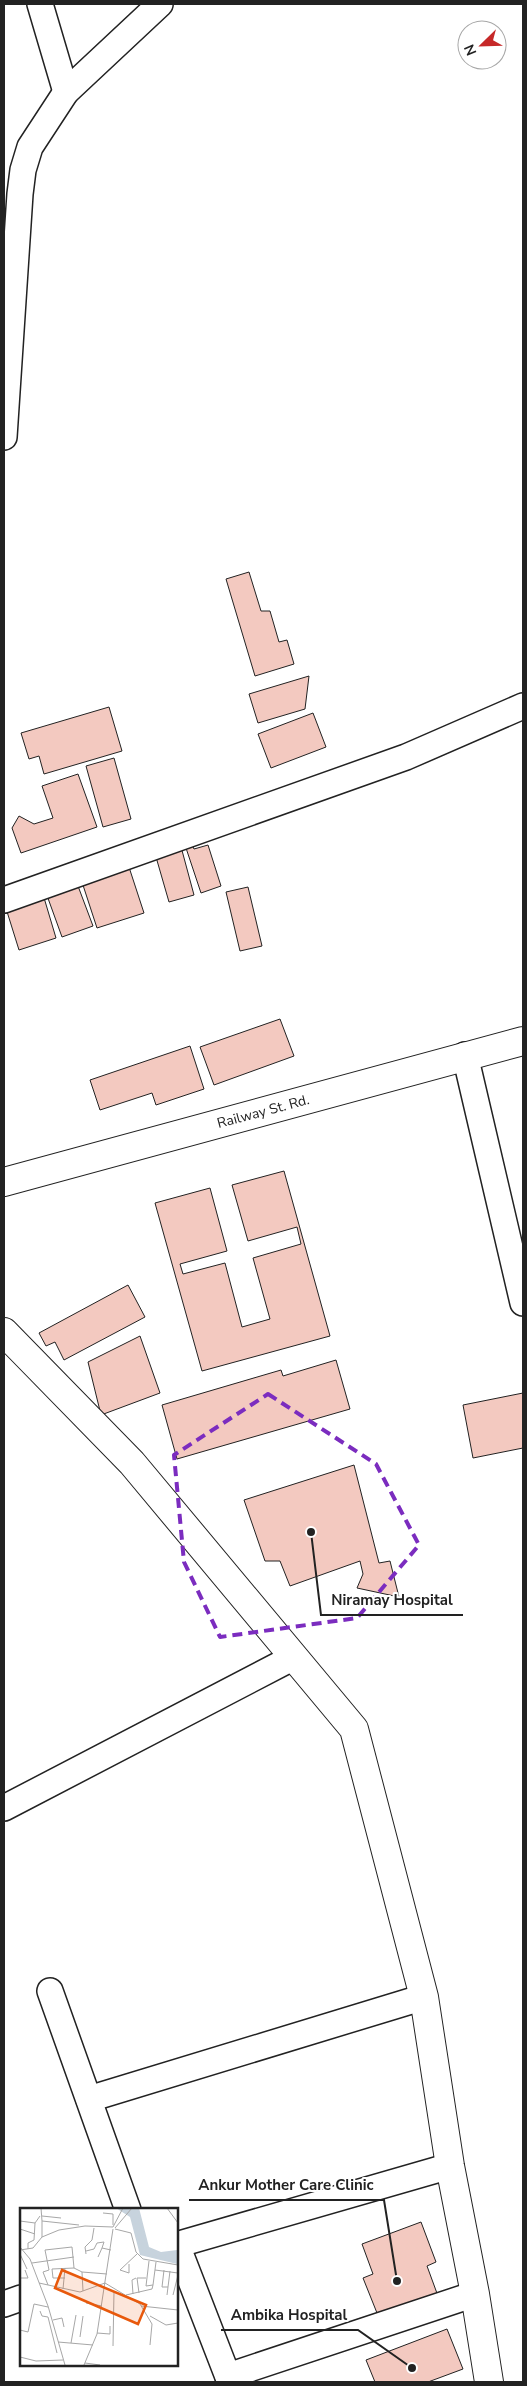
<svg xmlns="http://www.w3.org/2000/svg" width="527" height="2386" font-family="'Nunito Sans',sans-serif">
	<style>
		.building { fill: #f3c9c0; stroke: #222 }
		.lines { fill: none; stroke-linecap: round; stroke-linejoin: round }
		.street-casing { stroke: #222; stroke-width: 28 }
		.secondary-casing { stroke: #222; stroke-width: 30 }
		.street { stroke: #fff; stroke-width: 25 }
		.secondary { stroke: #fff; stroke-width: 28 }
		.marked { fill: none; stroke: #7b2cbf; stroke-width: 4; stroke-dasharray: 10 6; stroke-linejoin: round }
		.labels { text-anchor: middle; stroke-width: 4; stroke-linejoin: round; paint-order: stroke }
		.street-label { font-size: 14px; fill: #222; stroke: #fff }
		.inset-road { fill: none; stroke: #a7a7a7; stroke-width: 1 }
		.view { fill: #e8590c; fill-opacity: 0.15; stroke: #e8590c; stroke-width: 2.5 }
		.inset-edge { fill: none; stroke: #222; stroke-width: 2.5 }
		.leader { fill: none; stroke: #222; stroke-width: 2 }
		.callout-dot { fill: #222; stroke: #fff; stroke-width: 2 }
		.callout-label { font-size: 15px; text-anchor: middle; font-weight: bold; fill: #222; stroke: #fff; stroke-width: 4; stroke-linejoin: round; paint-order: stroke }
	</style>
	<rect width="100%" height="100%" fill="#fff"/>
	<g class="building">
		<polygon points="249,572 261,611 270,611 279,642 287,640 294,664 255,676 226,579"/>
		<polygon points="309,676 305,709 258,723 249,694"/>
		<polygon points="109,707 122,751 44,774 39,756 29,759 21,733"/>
		<polygon points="313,713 326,747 271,768 258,734"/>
		<polygon points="114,758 131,819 103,827 86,766"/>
		<polygon points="78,774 97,827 21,853 12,828 19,816 34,824 53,818 42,786"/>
		<polygon points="190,840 194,849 208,845 221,886 201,893 184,842"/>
		<polygon points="180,843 194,895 169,902 156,857"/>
		<polygon points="127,861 144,913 97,928 80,876"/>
		<polygon points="75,878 93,926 62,937 45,890"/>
		<polygon points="248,887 262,946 240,951 226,892"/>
		<polygon points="42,891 56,938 19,950 4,902"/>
		<polygon points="280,1019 294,1056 214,1085 200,1047"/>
		<polygon points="190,1046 204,1089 156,1105 152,1093 100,1110 90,1080"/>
		<polygon points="284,1171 330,1336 202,1371 155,1203 210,1188 227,1251 180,1264 183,1274 225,1263 242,1327 270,1319 253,1258 301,1244 297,1227 248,1241 232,1185"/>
		<polygon points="128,1285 145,1317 64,1360 55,1342 46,1346 39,1333"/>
		<polygon points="140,1336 160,1393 101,1415 88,1362"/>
		<polygon points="336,1360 350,1409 177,1459 162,1405 281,1370 283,1376"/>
		<polygon points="523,1393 523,1448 473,1458 463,1405"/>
		<polygon points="354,1465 379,1563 390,1561 399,1597 357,1588 363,1574 360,1561 290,1586 280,1561 265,1561 244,1500"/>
		<polygon points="421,2222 436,2262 427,2266 438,2296 379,2318 363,2278 373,2274 362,2244"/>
		<polygon points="447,2329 463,2369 428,2382 375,2382 366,2360"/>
	</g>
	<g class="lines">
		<defs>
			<g id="street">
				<polyline points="40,4 66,92"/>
				<polyline points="4,437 20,194 23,170 30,147 66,92 160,4"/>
				<polyline points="4,900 406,757 523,706"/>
				<polyline points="465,1055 523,1303"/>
				<polyline points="4,1808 294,1657"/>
				<polyline points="50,1991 128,2210"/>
				<polyline points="89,2099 424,1997"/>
				<polyline points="176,2245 450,2166"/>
				<polyline points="177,2245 230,2382"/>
				<polyline points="4,2304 21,2298"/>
				<polyline points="228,2376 475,2294"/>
			</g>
			<g id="secondary">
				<polyline points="4,1182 523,1041"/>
				<polyline points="4,1332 132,1463 354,1729 424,1997 450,2166 475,2294 489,2382"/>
			</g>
		</defs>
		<use href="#street" class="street-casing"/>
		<use href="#secondary" class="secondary-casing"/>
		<use href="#street" class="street"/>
		<use href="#secondary" class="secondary"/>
	</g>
	<path class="marked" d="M268,1394L376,1464L419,1545L357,1618L220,1637L184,1562L174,1455Z"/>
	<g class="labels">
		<g class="street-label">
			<text transform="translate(263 1111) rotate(-15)" y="5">Railway St. Rd.</text>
		</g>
	</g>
	<g transform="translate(20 2208)">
		<rect width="158" height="158" fill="#fff"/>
		<path d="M96,0H119L129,39L141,44L157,42V56L120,47L110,9Z" fill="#c7d3dd"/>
		<path class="inset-road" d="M21,0L22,13L59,17M147,0L158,15M83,5L93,6V17M22,8L41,10M0,13L15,15L20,8M22,13V29M93,19L103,0M95,20L112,0M0,21L15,26M95,21L111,25L116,44L123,51L158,57M0,39L10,51L28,98L45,157M8,41V35L14,32L15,15M0,42L13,40L22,29L39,22L65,18L93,19M66,43L74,41L77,35L84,34L82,40M0,46L7,61M66,46L65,39L72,32L74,20M78,49L82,40L91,42M129,53L126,78L133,77L136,54M12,55L54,49M109,56V65L100,62L117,46M54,60L62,64L87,66M29,62L25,42L52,39L54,60L32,61L33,70H45M135,62L158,65M144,62L142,79H148M62,64L63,83M0,70H8L5,62M19,75L60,84L85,75L120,96L132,116L130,137M28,77L23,64L29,62M43,81L45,60M119,85L117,70H126M113,86L112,72L116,70M106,87L132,81L133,77M147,87L150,63M153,87L158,67M66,95L82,98M121,98L158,102M20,103L22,108L28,109L37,145M130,108L146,117L158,115M33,112L42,110L44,119M0,122L8,124L14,96L28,99M77,125L90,126V118M60,129L63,108M38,134L73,137M51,135L56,107M93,138L94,83M0,149L16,153L43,152M65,155L80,157M64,157L77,126L93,21"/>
		<path class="view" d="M42,62L126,97L118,116L35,80Z"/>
		<rect width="158" height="158" class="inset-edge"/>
	</g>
	<path class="leader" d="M311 1532L321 1615H463M397 2281L384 2200H189M412 2368L358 2330H221"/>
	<g class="callout-dot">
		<circle cx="311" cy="1532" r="5"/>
		<circle cx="397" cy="2281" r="5"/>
		<circle cx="412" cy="2368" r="5"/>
	</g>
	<g class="callout-label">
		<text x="392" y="1605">Niramay Hospital</text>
		<text x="286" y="2190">Ankur Mother Care Clinic</text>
		<text x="289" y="2320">Ambika Hospital</text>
	</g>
	<rect width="527" height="2386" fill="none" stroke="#222222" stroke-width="10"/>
	<g transform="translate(482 45) rotate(247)"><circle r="24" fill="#ffffff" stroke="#a7a7a7"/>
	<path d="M0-4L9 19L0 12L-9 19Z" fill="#c62828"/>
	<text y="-8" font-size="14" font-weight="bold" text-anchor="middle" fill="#222222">N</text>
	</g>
</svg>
